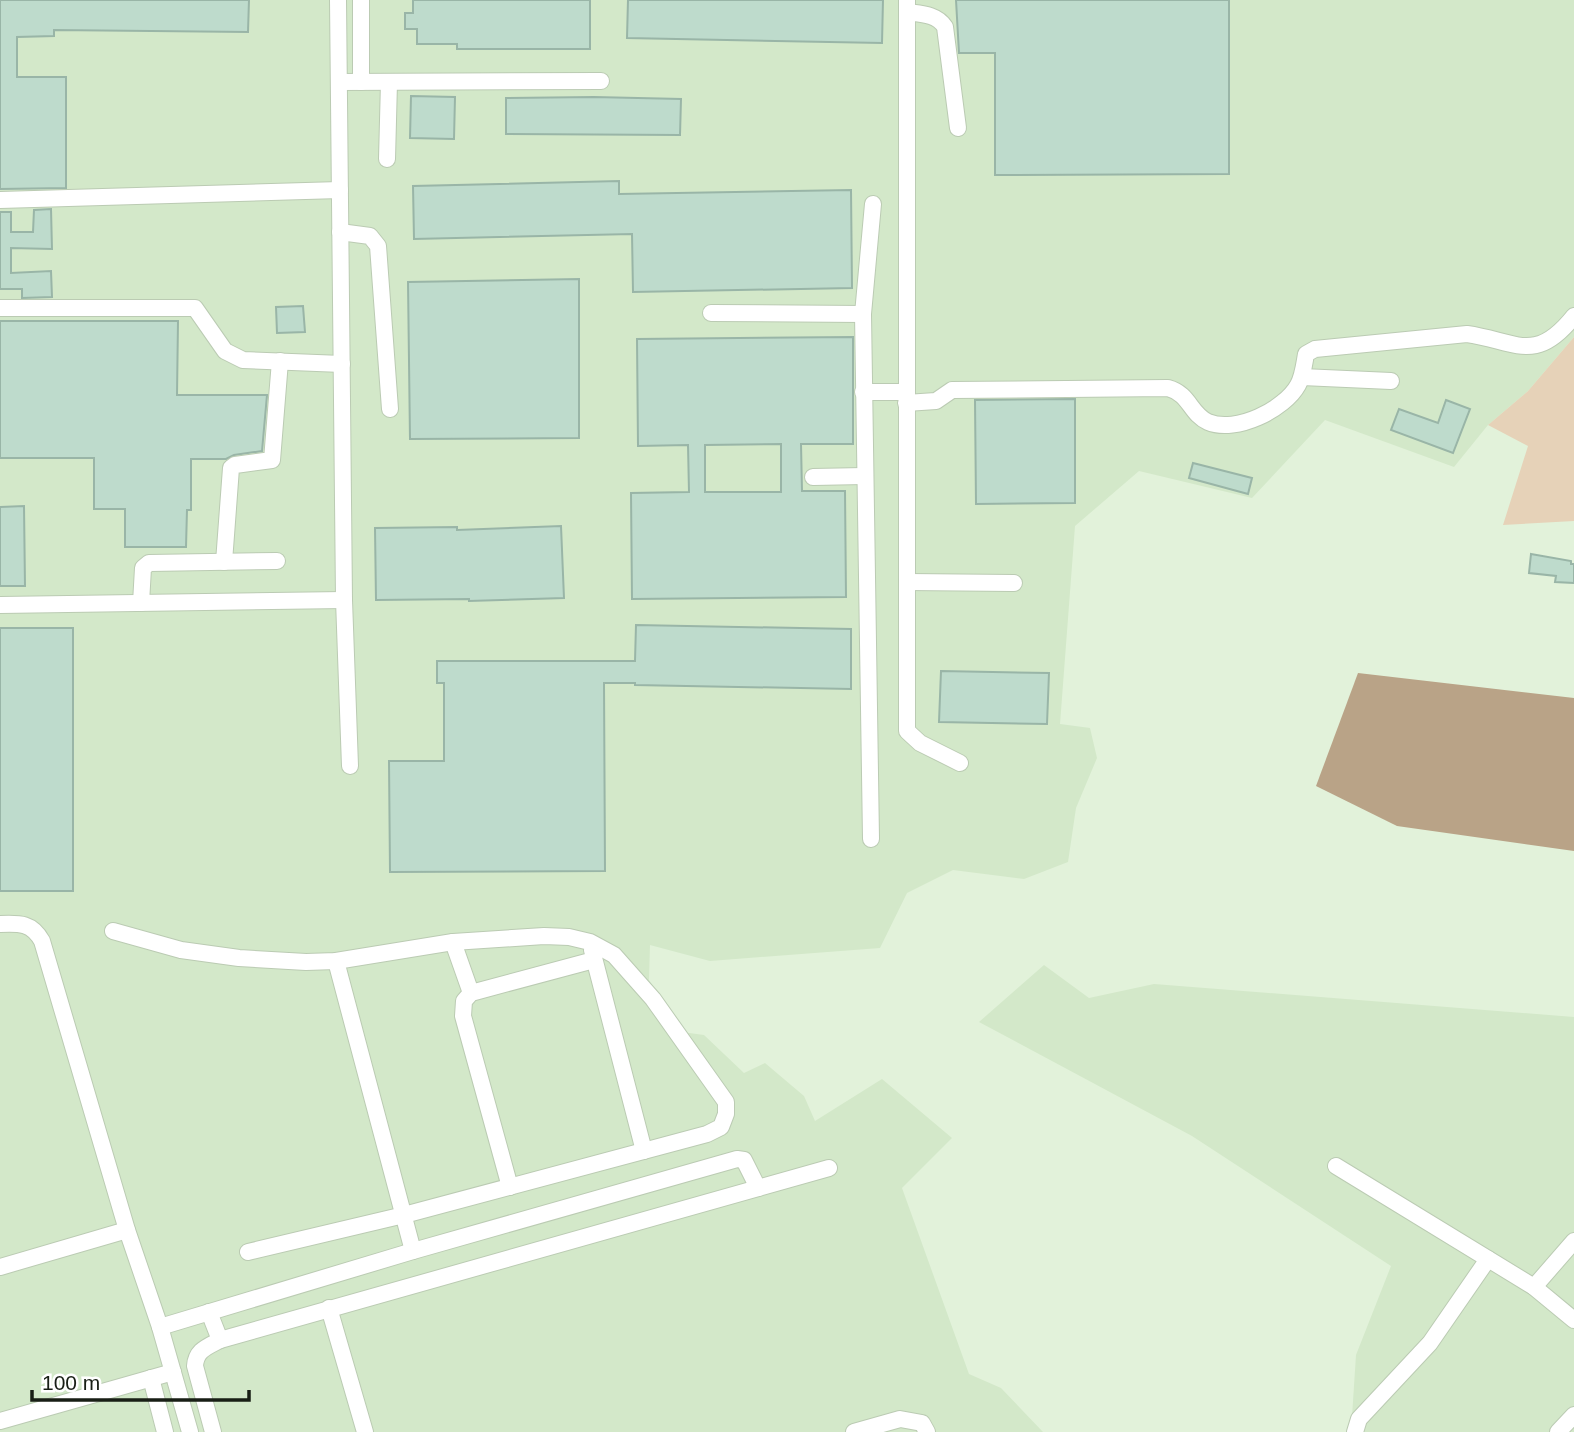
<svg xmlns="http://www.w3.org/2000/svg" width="1574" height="1432" font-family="Arial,sans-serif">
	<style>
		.built { fill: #d3e8c9 }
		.green { fill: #e6d2b8 }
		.forest { fill: #b9a387 }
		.building { fill: #bedbcc; stroke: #99b5a7; stroke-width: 2; fill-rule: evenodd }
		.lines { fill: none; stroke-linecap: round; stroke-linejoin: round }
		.minor-casing { stroke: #bbcbb3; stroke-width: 18 }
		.minor { stroke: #fff; stroke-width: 16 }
	</style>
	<rect width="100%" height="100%" fill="#e2f2da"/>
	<g class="built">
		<polygon points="0,0 1574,0 1574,337 1528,391 1488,425 1454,467 1325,420 1252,498 1139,471 1075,526 1060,724 1090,728 1097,758 1076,808 1068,862 1024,879 953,870 907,893 880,948 710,961 650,945 649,980 682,1032 704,1035 744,1073 765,1063 804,1096 815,1121 882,1079 952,1138 902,1188 969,1374 1001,1388 1043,1432 0,1432"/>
		<polygon points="1044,965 1089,998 1154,984 1574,1017 1574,1432 1351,1432 1356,1355 1391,1266 1192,1136 979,1022"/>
	</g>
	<polygon class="green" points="1574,337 1574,521 1503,525 1528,446 1488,425 1528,391"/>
	<polygon class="forest" points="1358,673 1574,698 1574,851 1397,826 1316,786"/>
	<g class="building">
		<polygon points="0,0 249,0 248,32 54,30 54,36 17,37 17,77 66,77 66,188 0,189"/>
		<polygon points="413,0 590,0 590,49 457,49 457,44 417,44 417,29 405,29 405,13 413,13"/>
		<polygon points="628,0 883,0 882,43 627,38"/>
		<polygon points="956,0 1229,0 1229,174 995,175 995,53 959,53"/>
		<polygon points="411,96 455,97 454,139 410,138"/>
		<polygon points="594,97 681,99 680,135 506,134 506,98"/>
		<polygon points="619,181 619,194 851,190 852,288 633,292 632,234 414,239 413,186"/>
		<polygon points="51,209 52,249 11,248 11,273 51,271 52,297 22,298 22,289 0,289 0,212 11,212 11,232 33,232 34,210"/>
		<polygon points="579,279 579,438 410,439 408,282"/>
		<polygon points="303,306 305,332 277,333 276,307"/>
		<polygon points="0,321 178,321 177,395 267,395 262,451 234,455 226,459 191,459 191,510 187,510 186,547 125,547 125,509 94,509 94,458 0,458"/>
		<path d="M853,337V444H801L802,491H845L846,597L632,599L631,493L689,492L688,445L638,446L637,339ZM781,444V492H705V445Z"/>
		<polygon points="1075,399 1075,503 976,504 975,400"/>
		<polygon points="1446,400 1470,409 1453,453 1391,430 1399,409 1438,423"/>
		<polygon points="1193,463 1252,478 1248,494 1189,478"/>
		<polygon points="24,506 25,586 0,586 0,507"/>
		<polygon points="561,526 564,598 469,601 469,599 376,600 375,528 457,527 457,530"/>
		<polygon points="1531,554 1571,561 1571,564 1574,564 1574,583 1555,582 1556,576 1529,573"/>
		<polygon points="636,625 851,629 851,689 635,685 635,683 604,683 605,871 390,872 389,761 444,761 444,683 437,683 437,661 635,661"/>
		<rect x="0" y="628" width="73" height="263"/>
		<polygon points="941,671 1049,673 1047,724 939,722"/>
	</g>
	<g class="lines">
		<defs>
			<g id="minor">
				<polyline points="338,0 344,600 350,766"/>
				<polyline points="361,0 361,82"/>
				<polyline points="907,0 907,731 920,743 960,763"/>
				<path d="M907,12C921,14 937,14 945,27L958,128"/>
				<polyline points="339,82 601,81"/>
				<polyline points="387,159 389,82"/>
				<polyline points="0,200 340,190"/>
				<polyline points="340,232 370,236 378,246 390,409"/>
				<polyline points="0,308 195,308 225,351 243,360 342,364"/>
				<polyline points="711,313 863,314"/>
				<polyline points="1302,377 1391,381"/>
				<polyline points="863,392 907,392"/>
				<path d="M906,403L936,401L952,390L1168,388C1190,394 1190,414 1208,422C1236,434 1285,409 1298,385C1303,376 1304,365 1306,354L1315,349L1467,334C1516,341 1535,365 1574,316"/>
				<polyline points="813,477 864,476"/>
				<polyline points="224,562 231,468 235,465 272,460 280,361"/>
				<polyline points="907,582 1014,583"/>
				<polyline points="141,603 143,568 149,563 277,561"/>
				<polyline points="0,605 344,600"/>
				<polyline points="871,839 863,314 873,204"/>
				<path d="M0,924C20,923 32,923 42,941L127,1230L160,1327L190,1432"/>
				<polyline points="113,931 181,950 239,958 306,962 336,961 453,942 544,936 569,937 590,942 614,955 653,999 726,1102 726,1114 721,1127 707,1134 404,1215 248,1252"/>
				<polyline points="453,942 471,993"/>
				<polyline points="592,950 644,1151"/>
				<polyline points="336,961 413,1251"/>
				<polyline points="1336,1166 1534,1287 1574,1320"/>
				<polyline points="510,1187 463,1016 464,1001 471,993 594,960"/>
				<polyline points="0,1267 127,1230"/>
				<polyline points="1534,1287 1574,1241"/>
				<polyline points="329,1308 365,1432"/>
				<path d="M209,1312L220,1340C207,1347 196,1350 195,1366L213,1432"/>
				<polyline points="160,1327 413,1251 737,1159 744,1160 758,1188"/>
				<polyline points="220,1340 829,1168"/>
				<polyline points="151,1378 165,1432"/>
				<polyline points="0,1421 173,1372"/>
				<polyline points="854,1432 900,1419 922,1423 927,1432"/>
				<polyline points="1355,1432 1359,1419 1430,1343 1488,1259"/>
				<polyline points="1558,1432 1574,1415"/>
			</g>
		</defs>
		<use href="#minor" class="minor-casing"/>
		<use href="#minor" class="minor"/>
	</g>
	<path d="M32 1390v10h217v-10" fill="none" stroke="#181e15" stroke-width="3.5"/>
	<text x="42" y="1390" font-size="21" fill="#181e15" stroke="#ffffff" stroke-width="5" paint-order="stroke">100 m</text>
</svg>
